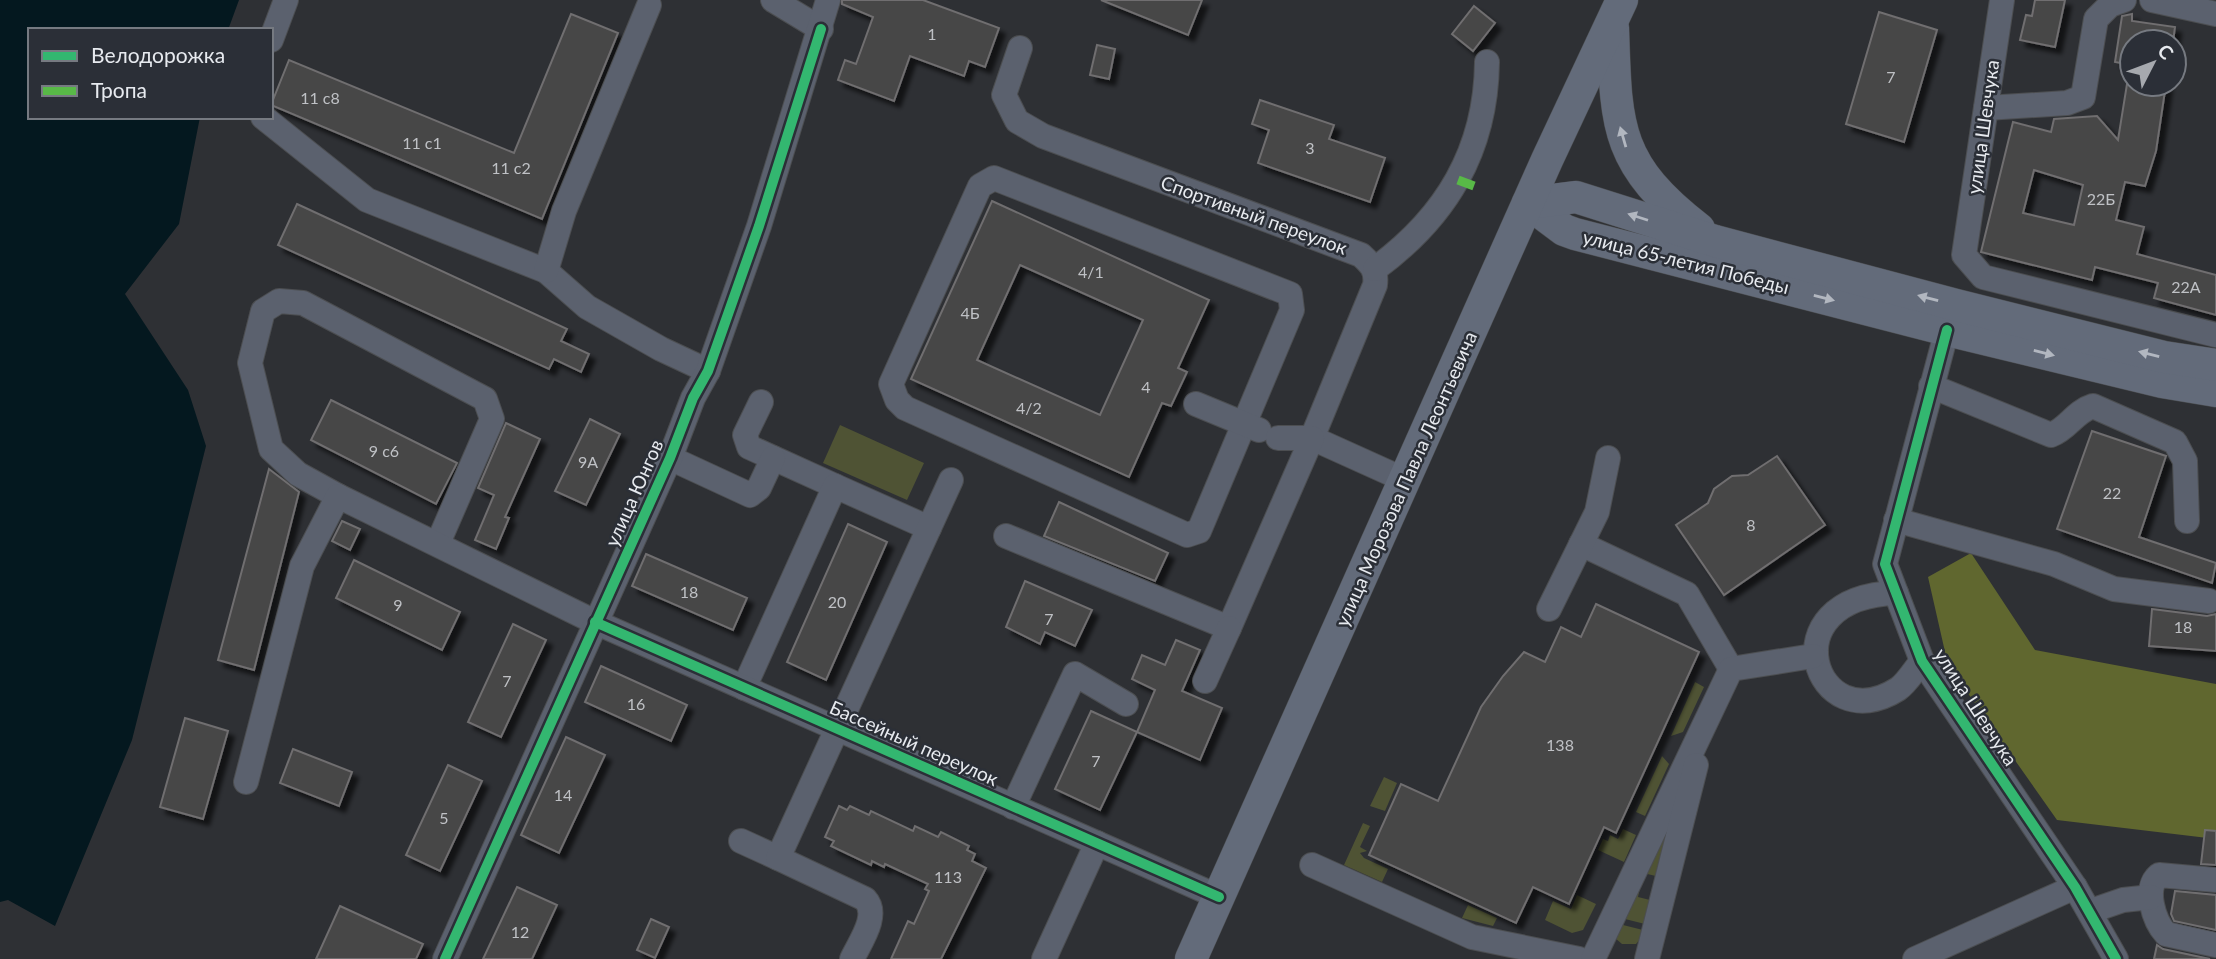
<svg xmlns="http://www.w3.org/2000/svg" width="2216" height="959" font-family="Lato,sans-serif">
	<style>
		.green { fill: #4f5334 }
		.forest { fill: #60672f }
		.water { fill: #04181f }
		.building { fill: #474647; stroke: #6f6e6f; stroke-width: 2; fill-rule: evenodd; filter: url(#shadow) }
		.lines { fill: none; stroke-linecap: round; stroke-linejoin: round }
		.minor-casing { stroke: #4c4e51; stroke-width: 26 }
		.major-casing { stroke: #4c4e51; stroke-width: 33 }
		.minor { stroke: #5b616e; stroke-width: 24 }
		.major { stroke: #636b7a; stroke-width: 32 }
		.quiet { stroke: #58b947; stroke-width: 9; stroke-dasharray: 18 9; stroke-linecap: butt }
		.cycleway-casing { stroke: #2b2f37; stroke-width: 15 }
		.cycleway { stroke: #33b770; stroke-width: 10 }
		.oneway { fill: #b2b7c0 }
		.labels { text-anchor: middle; stroke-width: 5; stroke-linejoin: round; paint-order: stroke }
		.number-label { font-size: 16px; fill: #bfc1c5 }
		.street-label { font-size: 19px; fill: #e7eaef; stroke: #2b2f37 }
	</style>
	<defs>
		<filter id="shadow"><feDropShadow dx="6" dy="6" stdDeviation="2" flood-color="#0009"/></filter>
	</defs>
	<rect width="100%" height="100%" fill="#2e3034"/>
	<g class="green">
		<polygon points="840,425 924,463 907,500 823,463"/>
		<polygon points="1695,682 1704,687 1683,732 1671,736"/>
		<polygon points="1662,756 1669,764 1645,816 1636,812"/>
		<polygon points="1384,777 1397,783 1385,811 1370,806"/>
		<polygon points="1682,787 1660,877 1643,873 1638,897 1654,901 1649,925 1621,918"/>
		<polygon points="1363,823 1370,826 1360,847 1367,851 1360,853 1364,858 1388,869 1382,882 1344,865"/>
		<polygon points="1623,829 1636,835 1624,862 1598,850 1603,839 1608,841 1610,835 1618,839"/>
		<polygon points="1577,895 1596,904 1583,930 1572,933 1545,920 1553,901 1571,909"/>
		<polygon points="1468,905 1497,918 1493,926 1462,918"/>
		<polygon points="1619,924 1647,931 1636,944 1622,944 1615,938"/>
	</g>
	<polygon class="forest" points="1971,553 2035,650 2216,684 2216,839 2057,820 1948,665 1928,577"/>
	<polygon class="water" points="0,0 239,0 228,30 30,30 30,117 200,117 179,224 125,294 188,390 206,446 132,740 55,926 8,900 0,902"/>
	<g class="building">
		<polygon points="842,0 923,0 999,28 985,67 969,61 964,76 910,56 894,101 838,80 845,60 856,64 873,17 842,4"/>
		<polygon points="1101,0 1202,0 1188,35"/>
		<polygon points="2035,0 2065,0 2055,47 2020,40 2026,15 2032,16"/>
		<polygon points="1474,6 1495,23 1473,51 1452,34"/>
		<polygon points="1879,12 1937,30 1904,142 1846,124"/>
		<polygon points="571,14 618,33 542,219 271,105 289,60 514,153"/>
		<polygon points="2132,14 2132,21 2175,27 2173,42 2132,42 2132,65 2115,62 2122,16"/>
		<polygon points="1097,45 1115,49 1109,79 1090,75"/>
		<path d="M2127,84H2166L2156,151L2145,186L2125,182L2116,220L2144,227L2137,254L2216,275V315L2154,298L2158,283L2095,267L2092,280L1981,252L2013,122L2051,132L2054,119L2097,116L2118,140ZM2034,170L2083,185L2074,225L2023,213Z"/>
		<polygon points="1260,100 1334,125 1329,139 1385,158 1370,202 1258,163 1269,130 1252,124"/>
		<path d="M992,201L1209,300L1178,368L1187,372L1171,406L1162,403L1129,477L911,379ZM1020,265L1143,320L1100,415L977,360Z"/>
		<polygon points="297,204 567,329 561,341 589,354 581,372 554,359 549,369 278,245"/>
		<polygon points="331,400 457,463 436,504 311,440"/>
		<polygon points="590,419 620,434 586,505 555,491"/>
		<polygon points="506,423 540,439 505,517 509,518 496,549 475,540 494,495 478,488"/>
		<polygon points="2092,431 2166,456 2139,537 2216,563 2212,583 2057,529"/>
		<polygon points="1777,456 1825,525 1724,595 1676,525 1708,503 1714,489 1732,476 1748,475"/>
		<polygon points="269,469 299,492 254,670 218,660"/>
		<polygon points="1059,502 1168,553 1155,581 1044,536"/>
		<polygon points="342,521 360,529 350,550 332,541"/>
		<polygon points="848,524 887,542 826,680 787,662"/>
		<polygon points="646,554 747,598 733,630 632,586"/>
		<polygon points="354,560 460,612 442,650 336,598"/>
		<polygon points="1025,581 1092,610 1075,646 1045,632 1040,644 1006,627"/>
		<polygon points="1596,604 1699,652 1616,833 1604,827 1569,904 1533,887 1516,923 1369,855 1401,784 1438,801 1481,707 1503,676 1524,652 1545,662 1561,627 1581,637"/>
		<polygon points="2152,609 2207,616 2216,614 2216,651 2149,646"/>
		<polygon points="513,624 546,640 501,737 468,722"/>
		<polygon points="1176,640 1200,650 1182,691 1222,708 1200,760 1137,732 1155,690 1132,679 1142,655 1165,665"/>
		<polygon points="601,666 687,705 671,741 585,702"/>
		<polygon points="1091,711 1137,732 1100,810 1055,789"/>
		<polygon points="185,718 228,731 203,819 160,807"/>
		<polygon points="566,737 605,755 559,853 521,835"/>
		<polygon points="293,749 352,772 339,806 280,783"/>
		<polygon points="448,765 482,781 440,871 406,855"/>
		<polygon points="839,806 847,810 850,806 869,815 871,811 913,831 915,826 938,837 941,832 969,846 967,850 975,854 972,861 986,868 941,959 891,959 908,921 914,924 929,891 925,889 928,884 885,864 884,867 872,861 871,865 831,846 834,841 825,837"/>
		<polygon points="2205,830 2216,831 2216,865 2201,864"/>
		<polygon points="517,887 557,905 532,959 483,959"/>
		<polygon points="2175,891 2216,895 2216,930 2174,921 2171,914"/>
		<polygon points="340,906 423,944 416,959 316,959"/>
		<polygon points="651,919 669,927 655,958 637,950"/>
		<polygon points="2157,945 2163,949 2210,959 2154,959"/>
	</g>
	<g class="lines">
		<defs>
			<g id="minor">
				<polyline points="773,0 821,29"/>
				<polyline points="2002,0 1964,255 1983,277 2216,335"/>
				<polyline points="2152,0 2216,14"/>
				<polyline points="271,40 286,0"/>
				<path d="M1020,48L1004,95L1017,121L1043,136L1361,255C1371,264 1377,270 1375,285L1312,438L1405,480"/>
				<polyline points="1986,108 2067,103 2083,97 2096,19 2110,5 2124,0"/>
				<polyline points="263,117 367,200 546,271 587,307 661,349 708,371"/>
				<polygon points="994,178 1290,294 1292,310 1199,531 1187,535 905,408 897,400 891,384 980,186"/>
				<path d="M1375,269C1446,217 1486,151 1487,62"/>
				<polyline points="546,271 564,211 649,5"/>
				<polyline points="1947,330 1885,564 1922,661 2075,887 2116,959"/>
				<path d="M1931,386L2051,435C2069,428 2074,412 2093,406L2175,442L2185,461L2187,521"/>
				<polyline points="761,402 745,435 749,447 835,486"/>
				<polyline points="1196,404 1259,430"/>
				<polyline points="670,458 750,495 759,488 773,458"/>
				<polyline points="338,496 298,474 271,449 250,363 263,311 279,301 303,303 485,399 492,419 438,543"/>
				<polyline points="1896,520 2054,564 2114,589 2209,601"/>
				<polyline points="1006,536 1229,628 1312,438 1278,438"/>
				<polyline points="1581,544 1687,594 1731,669"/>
				<path d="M1896,593C1766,597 1815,742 1898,689C1907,683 1915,669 1922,661"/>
				<polyline points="1549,609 1597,512 1608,458"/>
				<polyline points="1205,681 1229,628"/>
				<polyline points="744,688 835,486 929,528"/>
				<polyline points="246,782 302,566 338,496 595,622 1219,897"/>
				<polyline points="1013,807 1075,674 1126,704"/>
				<polyline points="741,841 778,858"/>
				<polyline points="1312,865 1472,937 1579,959"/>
				<path d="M2216,880L2159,875C2143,888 2154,921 2166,934L2216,945"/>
				<polyline points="2091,911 2123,900 2151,897"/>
				<polyline points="445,959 670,458 693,398 708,371 759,226 828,0"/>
				<path d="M852,959C860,942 880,915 865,899L778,858L951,480"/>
				<polyline points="1044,959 1097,843"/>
				<polyline points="1593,959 1731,669 1813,656"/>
				<polyline points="1647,959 1696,765"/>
				<polyline points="1915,959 2075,887"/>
			</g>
			<g id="major">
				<path d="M1613,28C1616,127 1615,164 1699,229"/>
				<polyline points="1528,203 1564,230 1575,234 1947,330 2162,382 2216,391"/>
				<polyline points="1528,203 1576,197 1715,241 1956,305 2164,357 2216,365"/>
				<polyline points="1191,959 1547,160 1622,0"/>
			</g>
		</defs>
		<use href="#minor" class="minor-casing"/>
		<use href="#major" class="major-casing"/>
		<use href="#minor" class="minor"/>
		<use href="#major" class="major"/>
		<polyline class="quiet" points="1458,180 1474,186"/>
		<defs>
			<g id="cycleway">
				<polyline points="1947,330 1885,564 1922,661 2075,887 2116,959"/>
				<polyline points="595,622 1219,897"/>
				<polyline points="445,959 670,458 693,398 708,371 759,226 821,29"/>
			</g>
		</defs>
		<use href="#cycleway" class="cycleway-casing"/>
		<use href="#cycleway" class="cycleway"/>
	</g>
	<defs><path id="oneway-solid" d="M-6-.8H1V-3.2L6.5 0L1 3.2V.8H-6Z" transform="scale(1.75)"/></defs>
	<g class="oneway">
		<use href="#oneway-solid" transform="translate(1623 137) rotate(-106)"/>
		<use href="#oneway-solid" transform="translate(1638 217) rotate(-162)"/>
		<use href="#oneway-solid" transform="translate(1824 298) rotate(14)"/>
		<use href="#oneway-solid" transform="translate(1928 298) rotate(-165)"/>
		<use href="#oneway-solid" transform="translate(2044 353) rotate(14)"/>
		<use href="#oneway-solid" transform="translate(2149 354) rotate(-166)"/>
	</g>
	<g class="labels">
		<g class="number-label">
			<text x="932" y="40">1</text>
			<text x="1891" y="83">7</text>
			<text x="320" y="104">11 с8</text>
			<text x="422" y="149">11 с1</text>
			<text x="1310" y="154">3</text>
			<text x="511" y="174">11 с2</text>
			<text x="2101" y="205">22Б</text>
			<text x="1091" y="278">4/1</text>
			<text x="2186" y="293">22А</text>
			<text x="970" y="319">4Б</text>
			<text x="1146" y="393">4</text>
			<text x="1029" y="414">4/2</text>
			<text x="384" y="457">9 с6</text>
			<text x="588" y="468">9А</text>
			<text x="2112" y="499">22</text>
			<text x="1751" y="531">8</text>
			<text x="689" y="598">18</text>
			<text x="837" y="608">20</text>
			<text x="398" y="611">9</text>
			<text x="1049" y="625">7</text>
			<text x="2183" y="633">18</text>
			<text x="507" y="687">7</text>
			<text x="636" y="710">16</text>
			<text x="1560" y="751">138</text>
			<text x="1096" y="767">7</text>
			<text x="563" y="801">14</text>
			<text x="444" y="824">5</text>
			<text x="948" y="883">113</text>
			<text x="520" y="938">12</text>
		</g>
		<g class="street-label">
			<text transform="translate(1983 127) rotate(-82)" y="7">улица Шевчука</text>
			<text transform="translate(1254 215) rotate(20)" y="7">Спортивный переулок</text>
			<text transform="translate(1686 262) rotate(14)" y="7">улица 65-летия Победы</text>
			<text transform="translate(1406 479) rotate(-66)" y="7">улица Морозова Павла Леонтьевича</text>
			<text transform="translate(634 493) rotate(-66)" y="7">улица Юнгов</text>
			<text transform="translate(1976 707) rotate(57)" y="7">улица Шевчука</text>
			<text transform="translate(914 743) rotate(24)" y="7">Бассейный переулок</text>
		</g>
	</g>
	<rect x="28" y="28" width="245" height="91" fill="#2b2f37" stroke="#767a81" stroke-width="2"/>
	<rect x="42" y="51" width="35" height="10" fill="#33b770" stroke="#767a81" stroke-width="2"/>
	<text x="91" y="63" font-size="21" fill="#e7eaef">Велодорожка</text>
	<rect x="42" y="86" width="35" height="10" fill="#58b947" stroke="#767a81" stroke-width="2"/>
	<text x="91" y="98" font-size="21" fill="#e7eaef">Тропа</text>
	<g transform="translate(2153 63) rotate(48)"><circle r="33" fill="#2b2f37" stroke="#767a81" stroke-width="2"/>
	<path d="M0-5L12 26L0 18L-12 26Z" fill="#a6a9ae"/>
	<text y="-10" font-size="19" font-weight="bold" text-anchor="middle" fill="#e7eaef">С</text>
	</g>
</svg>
